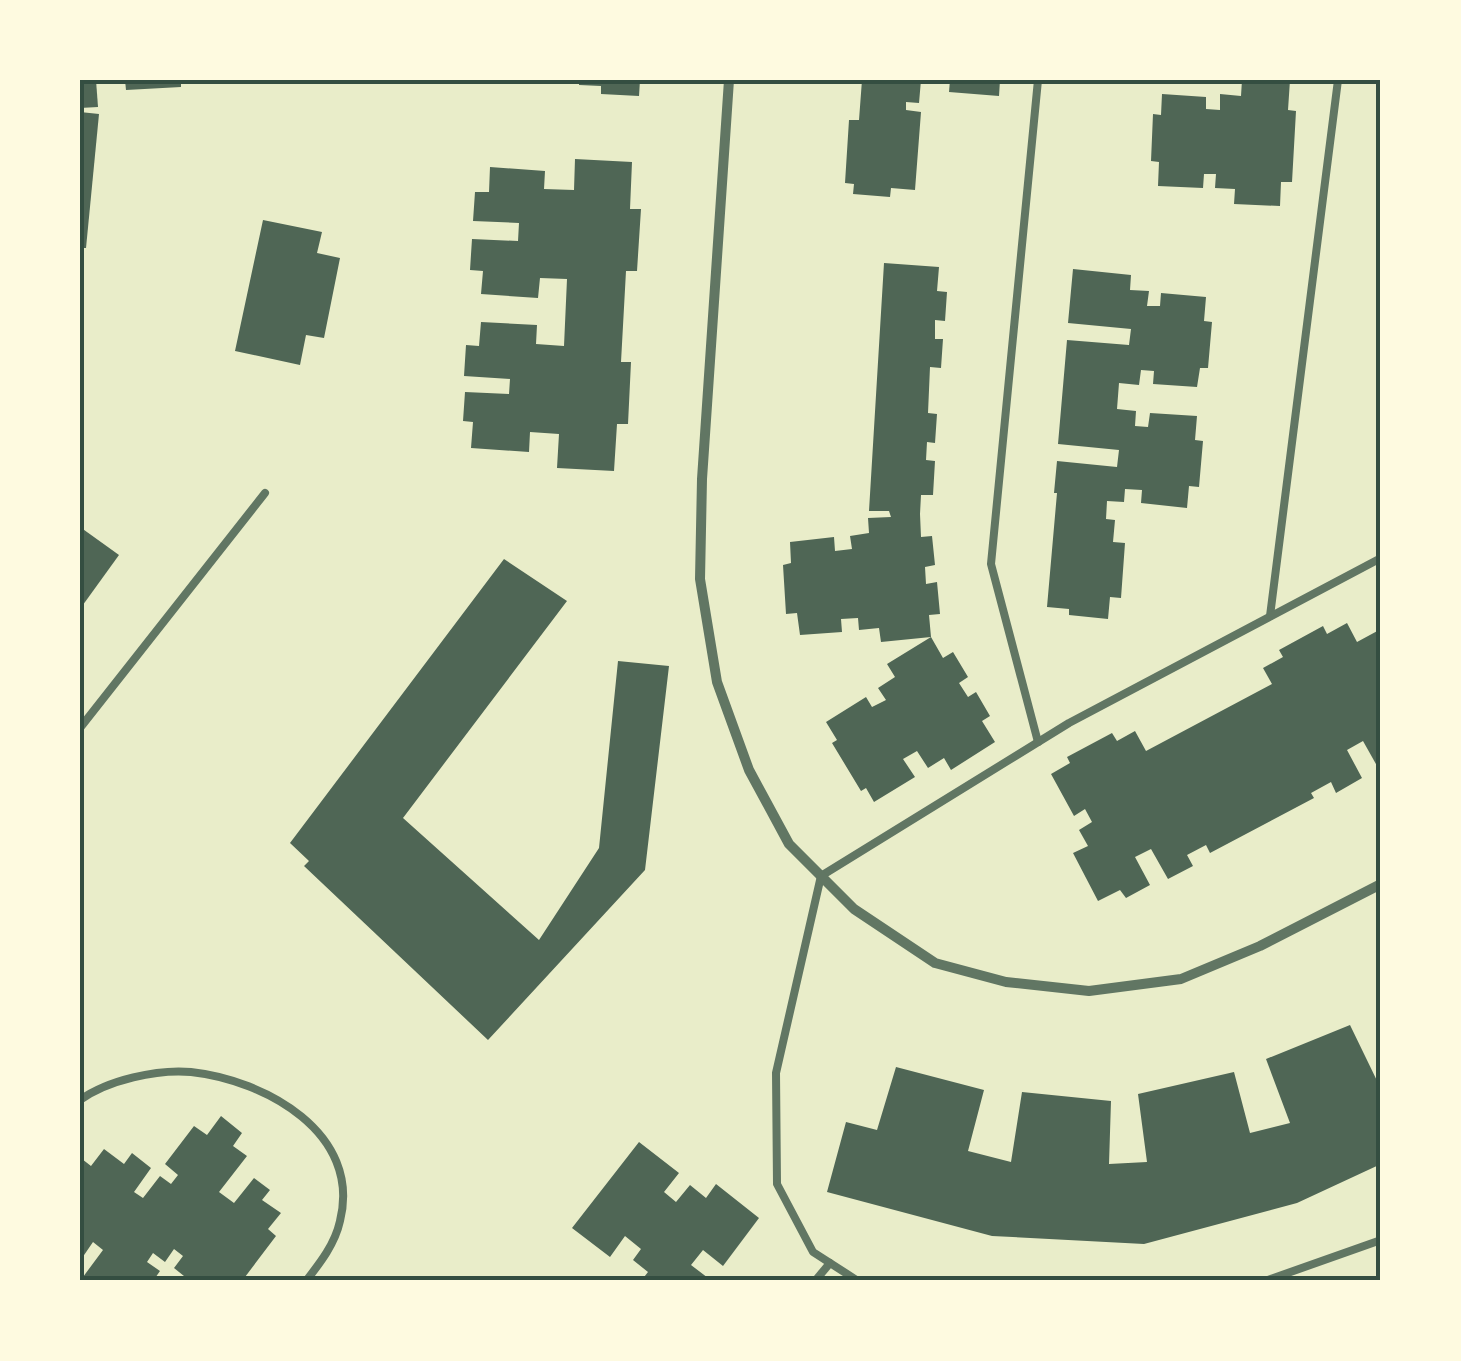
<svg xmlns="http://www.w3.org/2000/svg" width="1461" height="1361" font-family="'DejaVu Sans',sans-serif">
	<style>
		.building { fill: #4f6655 }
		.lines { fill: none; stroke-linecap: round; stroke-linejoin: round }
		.service { stroke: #617663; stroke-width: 8 }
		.minor { stroke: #617663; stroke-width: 10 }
		.neatline { fill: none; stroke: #344e41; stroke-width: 4 }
	</style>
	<rect width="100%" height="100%" fill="#e9edc9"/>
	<g class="building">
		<polygon points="80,80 96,80 98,107 80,108"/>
		<polygon points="125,80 181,80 181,87 126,90"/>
		<polygon points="579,80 640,80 639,96 601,94 601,86 579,85"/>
		<polygon points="862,80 921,80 919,103 906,102 906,110 921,112 915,190 891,188 890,197 853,194 854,184 845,183 849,120 859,120"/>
		<polygon points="950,80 1000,80 999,96 949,92"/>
		<polygon points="1242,80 1290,80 1288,110 1296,111 1292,182 1281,182 1280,206 1234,204 1235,189 1215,188 1216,174 1204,174 1203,188 1158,186 1159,162 1151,161 1153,114 1161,115 1162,94 1206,97 1206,109 1220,110 1220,94 1241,96"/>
		<polygon points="80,112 99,114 86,248 80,248"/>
		<polygon points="575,159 632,162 630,209 641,209 637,271 626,271 621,362 631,362 628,424 617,424 614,471 557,468 559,434 530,432 529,452 471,448 473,422 463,421 465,392 509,394 510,379 464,376 466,345 479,346 481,322 537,325 536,344 564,346 567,279 540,278 538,298 481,294 483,271 470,270 472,239 518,241 519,223 473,221 475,192 489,192 490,167 545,171 544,189 574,190"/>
		<polygon points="263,220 322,232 317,253 340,258 324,338 306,335 300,365 235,351"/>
		<polygon points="884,263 939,267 937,291 947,292 945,321 935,320 935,339 943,339 941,368 930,367 928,413 937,414 935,443 927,442 926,460 935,461 933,495 921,495 920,514 921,537 932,536 935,565 925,567 926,584 937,582 940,614 929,615 931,637 881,642 879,628 859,630 858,618 841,619 842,632 800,635 797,613 786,614 783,565 791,563 790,542 834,537 835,551 852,549 850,536 869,533 868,518 891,517 889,511 869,511"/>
		<polygon points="1073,269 1131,275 1130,290 1149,291 1147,306 1160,306 1161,293 1206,297 1204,321 1212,322 1208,368 1200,368 1197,387 1153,384 1154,371 1141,370 1139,385 1119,383 1117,409 1136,411 1135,426 1148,427 1150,413 1197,416 1195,440 1203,441 1199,487 1189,486 1187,508 1141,503 1142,490 1125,489 1124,502 1107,501 1106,519 1115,520 1113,542 1125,543 1121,598 1110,597 1108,619 1069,615 1069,609 1047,607 1057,493 1054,493 1057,461 1117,467 1119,450 1058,444 1067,340 1129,345 1131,329 1068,323"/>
		<polygon points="80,527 119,555 80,609"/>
		<polygon points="504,559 567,601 403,818 539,940 599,848 618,661 669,666 645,870 488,1040 304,866 309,861 290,843"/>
		<polygon points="1347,623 1357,642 1381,629 1381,773 1363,741 1347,750 1362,778 1336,793 1331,782 1311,793 1314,798 1210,853 1206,845 1187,855 1193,866 1168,879 1151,849 1135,857 1150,885 1126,898 1120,890 1098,901 1073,853 1088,846 1079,830 1092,822 1085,809 1074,816 1051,774 1070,763 1067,757 1112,733 1117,741 1135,731 1146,751 1272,684 1263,668 1283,657 1279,650 1323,626 1327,634"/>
		<polygon points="931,637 943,658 953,652 968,677 959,683 968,697 976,692 990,716 982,721 995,742 951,770 944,758 928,768 917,751 903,759 915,777 874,802 866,788 861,791 832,743 837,740 826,722 866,697 872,707 886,700 878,688 895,677 887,664"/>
		<polygon points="1350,1025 1381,1089 1381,1164 1297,1203 1144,1244 992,1236 827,1192 846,1122 877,1130 896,1067 984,1090 968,1151 1011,1162 1022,1092 1111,1101 1109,1164 1147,1162 1138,1094 1234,1072 1250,1133 1290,1123 1266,1059"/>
		<polygon points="221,1116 242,1133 233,1146 247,1156 219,1192 234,1203 254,1178 270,1190 262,1200 281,1213 268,1229 276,1236 242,1281 180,1281 184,1276 174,1268 183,1256 174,1249 165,1262 153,1253 147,1262 160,1271 153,1281 80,1281 103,1250 93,1242 80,1261 82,1159 91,1166 104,1149 124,1164 132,1153 151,1168 134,1192 143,1198 160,1176 171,1184 178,1175 165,1164 194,1126 207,1135"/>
		<polygon points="639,1142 679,1173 664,1192 676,1202 690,1185 706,1198 716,1184 759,1218 723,1266 703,1250 691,1265 712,1281 641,1281 648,1272 633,1260 641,1249 625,1236 610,1257 572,1228"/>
	</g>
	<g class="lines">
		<g class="service">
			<polyline points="1038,80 991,564 1038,742"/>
			<polyline points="1270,616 1338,80"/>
			<polyline points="80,728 265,493"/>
			<path d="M80,1100C108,1080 157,1069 191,1072C265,1080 362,1133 340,1221C335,1244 320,1263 306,1281"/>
			<polyline points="815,1281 830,1263"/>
			<polyline points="858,1281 813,1252 777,1184 776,1073 821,876 1069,723 1381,558"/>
			<polyline points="1265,1281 1381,1240"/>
		</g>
		<polyline class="minor" points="729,80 702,479 700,579 717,682 749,770 789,844 854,909 935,963 1006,982 1089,991 1181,979 1260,946 1381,884"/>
	</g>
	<rect width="1461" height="1361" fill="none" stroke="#fefae0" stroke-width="165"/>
	<rect x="82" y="82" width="1296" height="1196" class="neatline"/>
</svg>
